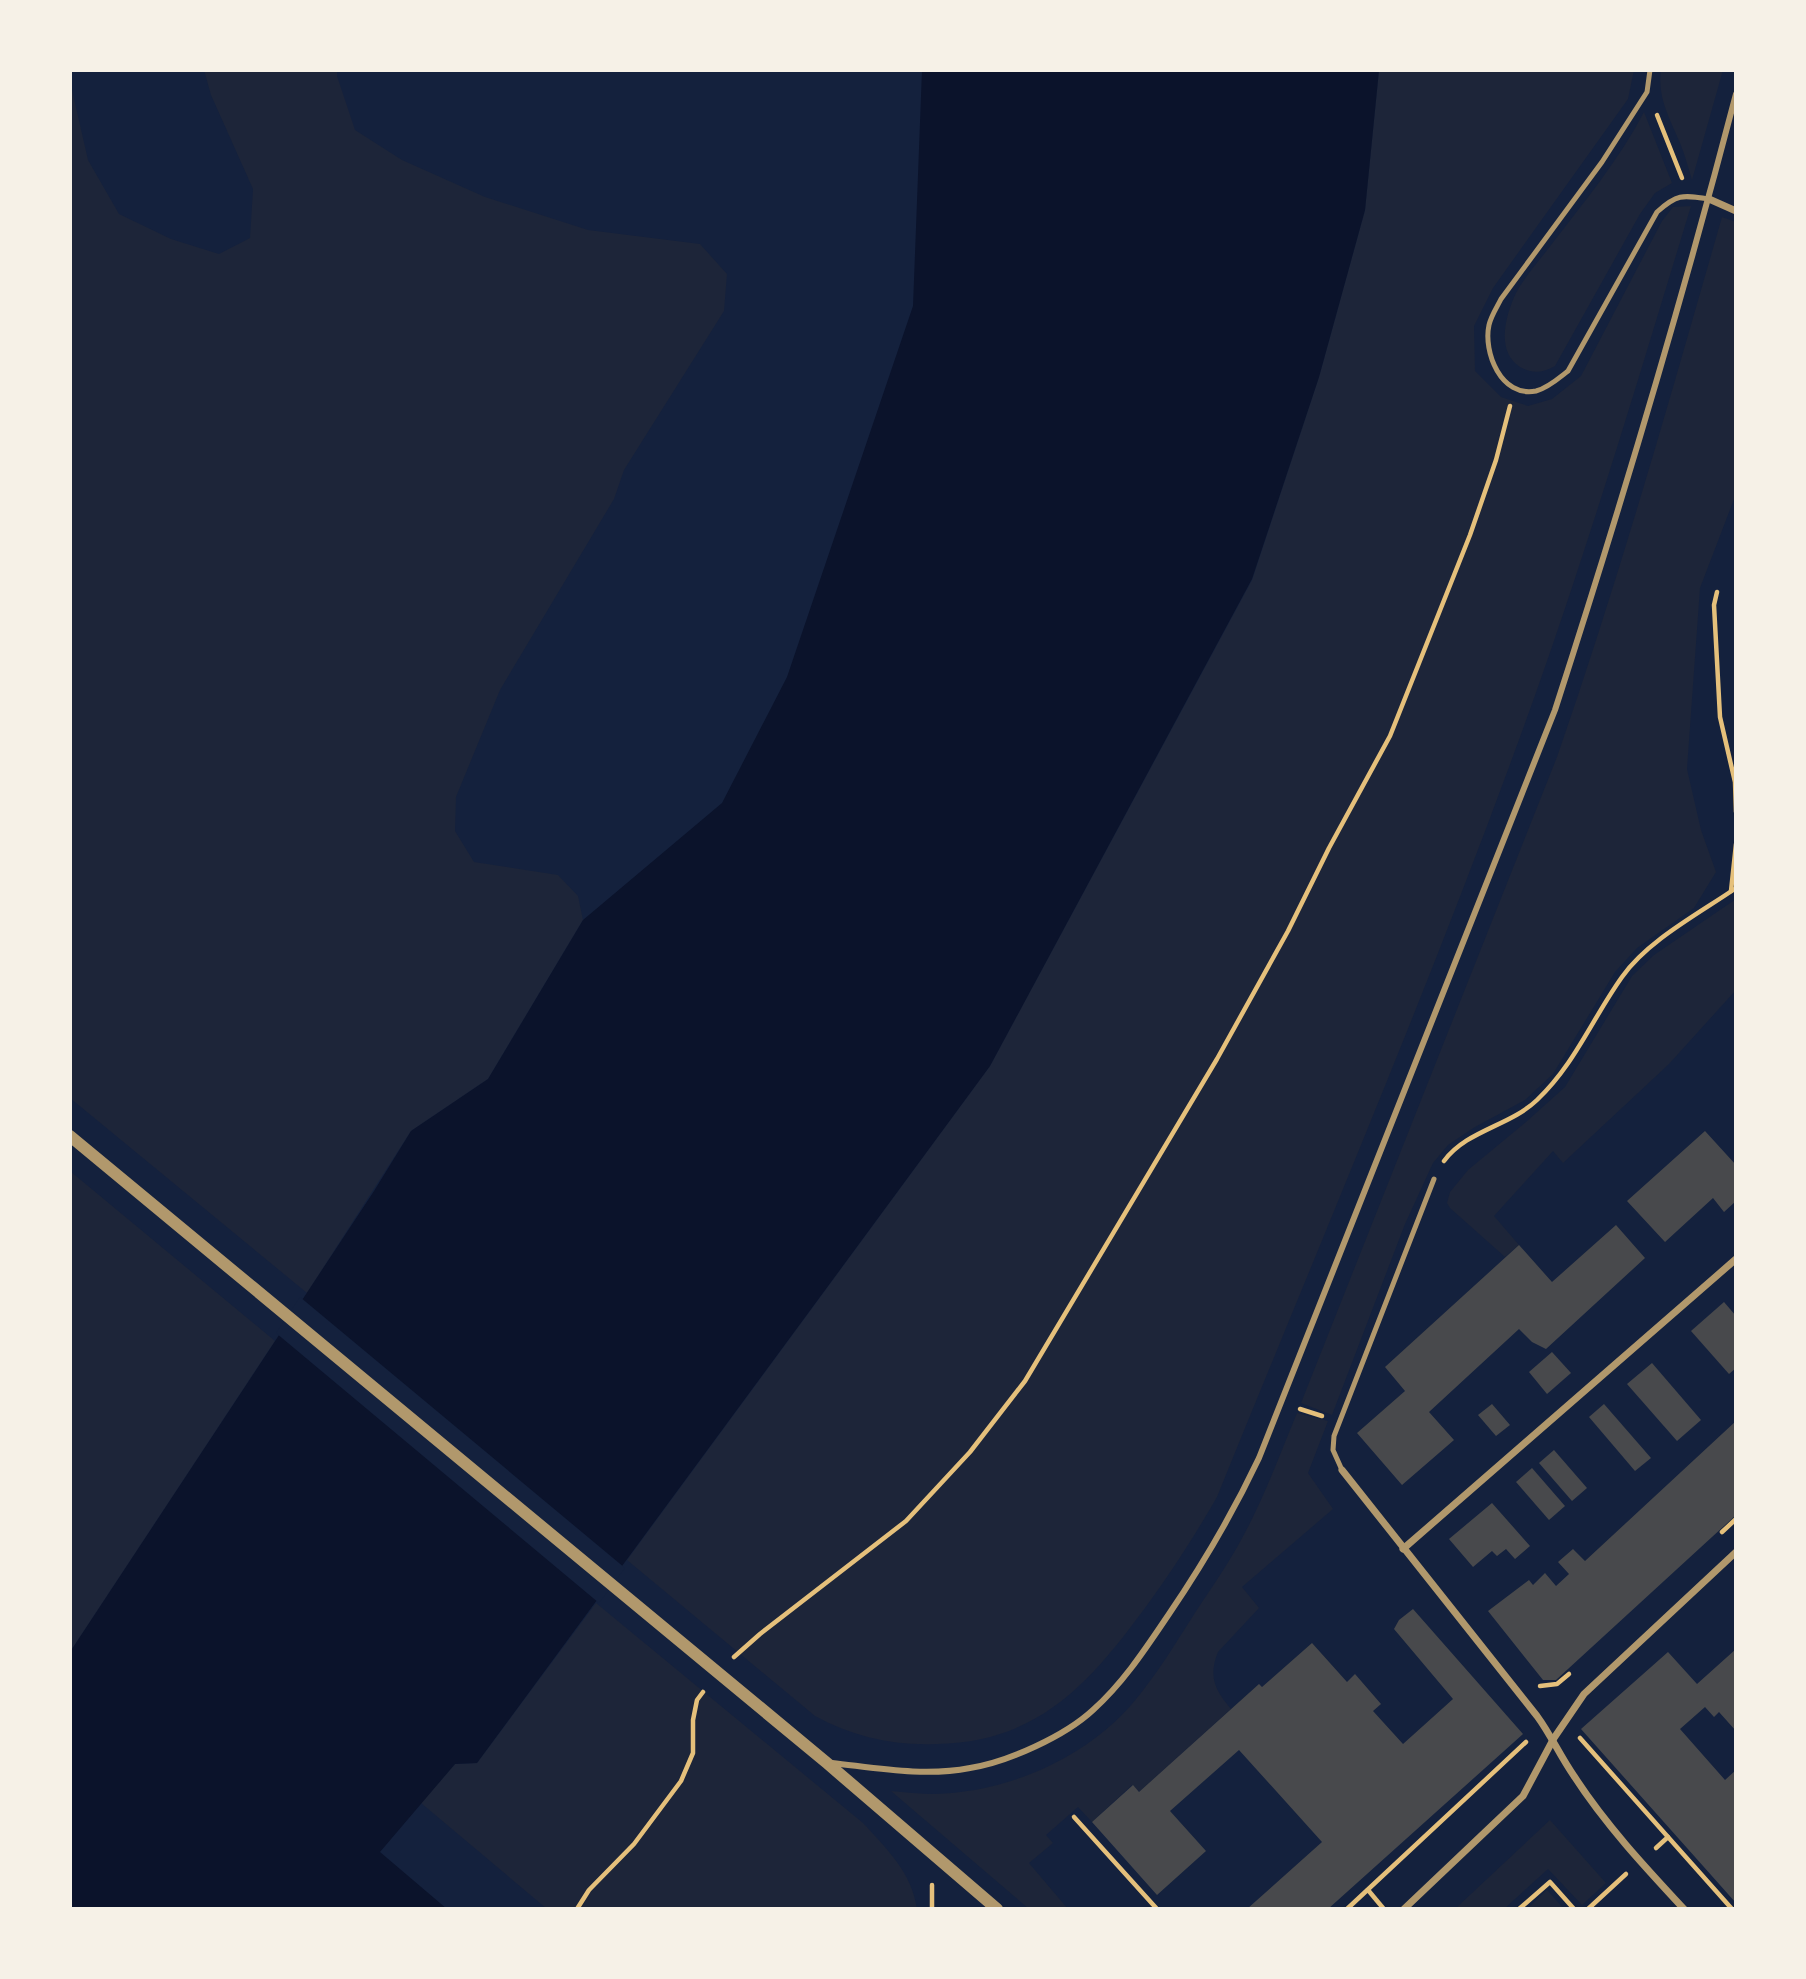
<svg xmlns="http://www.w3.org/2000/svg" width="1806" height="1979" font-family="'Public Sans',sans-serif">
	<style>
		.green { fill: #1d2539 }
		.water { fill: #0b132b }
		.pier { fill: #14213d }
		.building { fill: #48494c }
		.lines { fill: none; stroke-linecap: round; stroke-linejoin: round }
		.path { stroke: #e5c07b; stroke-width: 4.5 }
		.service { stroke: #b1986c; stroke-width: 5 }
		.pedestrian { stroke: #b1986c; stroke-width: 6 }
		.minor { stroke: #b1986c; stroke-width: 7 }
		.tertiary { stroke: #b1986c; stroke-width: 12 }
	</style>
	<rect width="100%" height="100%" fill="#14213d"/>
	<g class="green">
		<polygon points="204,70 337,70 337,76 355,130 402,160 485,197 588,230 700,244 727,274 724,311 624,470 614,499 500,690 456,797 455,831 474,862 558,875 578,896 583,920 488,1079 411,1131 307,1293 70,1098 70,81 88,160 119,214 171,239 219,254 250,238 253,189 211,95"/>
		<path d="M1379,70H1634L1628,99L1493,288L1474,326L1475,371L1501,397L1528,406L1552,399L1581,376L1662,221L1673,207L1691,206C1642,367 1594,528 1538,687C1441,960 1326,1228 1217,1497C1194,1537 1172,1571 1145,1608C1089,1684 1038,1742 937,1744C893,1746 854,1737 815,1716L627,1560L990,1066L1252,580L1319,377L1365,210Z"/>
		<path d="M1661,70H1723L1692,180C1688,167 1685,155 1680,143C1670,119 1657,97 1661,70Z"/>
		<path d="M1644,112L1672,183L1655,193L1640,214L1555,366C1543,373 1532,374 1520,367C1495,351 1506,314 1516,293C1525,276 1540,260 1551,245C1584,202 1619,160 1644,112Z"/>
		<path d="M1722,217L1736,222V494L1700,588L1687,769L1701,830L1716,872L1694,908L1637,948L1615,972L1553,1074L1525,1100L1475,1127L1448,1145L1433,1163L1405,1224L1332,1415L1301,1403L1557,757C1619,579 1670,398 1722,217Z"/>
		<polygon points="1736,899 1736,990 1669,1064 1563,1163 1553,1151 1494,1216 1519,1245 1505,1257 1450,1208 1447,1203 1450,1192 1468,1170 1526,1122 1565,1087 1632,976 1654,955"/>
		<polygon points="70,1171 275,1341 70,1652"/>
		<path d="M1297,1413L1328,1421L1308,1473L1333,1509L1242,1587L1259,1608L1218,1652C1208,1677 1215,1690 1231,1709L1139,1792L1132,1785L1092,1822L1078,1807L1046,1835L1053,1843L1029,1863L1068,1909H1029L891,1791C905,1792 920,1794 934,1794C1007,1792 1083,1760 1132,1704C1155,1677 1174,1646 1193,1616C1207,1594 1223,1572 1236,1549C1261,1506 1278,1459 1297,1413Z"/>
		<path d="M596,1603L863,1823C887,1849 912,1873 917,1909H547L421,1803L455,1764L477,1763Z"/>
		<polygon points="1550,1820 1606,1883 1582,1905 1548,1869 1504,1909 1455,1909"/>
		<polygon points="1547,1890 1564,1909 1527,1909"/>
	</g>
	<polygon class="water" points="922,70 1379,70 1365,210 1319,377 1252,579 990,1066 477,1763 455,1764 380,1852 447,1909 70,1909 70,1652 374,1191 411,1131 488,1079 583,920 722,803 787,677 913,306"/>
	<polygon class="pier" points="300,1297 625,1568 599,1603 276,1333"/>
	<g class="building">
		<polygon points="1705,1131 1736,1165 1736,1201 1724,1212 1713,1198 1665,1242 1627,1201"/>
		<polygon points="1616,1225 1645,1258 1546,1349 1532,1342 1519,1329 1429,1412 1454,1440 1402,1485 1357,1433 1405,1391 1385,1367 1519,1245 1552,1282"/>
		<polygon points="1724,1302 1736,1316 1736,1368 1729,1374 1691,1331"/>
		<polygon points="1552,1352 1571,1373 1547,1394 1529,1372"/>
		<polygon points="1652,1363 1701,1420 1677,1441 1627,1384"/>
		<polygon points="1492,1404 1510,1425 1496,1436 1478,1415"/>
		<polygon points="1604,1404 1651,1458 1635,1471 1589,1417"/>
		<polygon points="1736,1421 1736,1515 1556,1680 1543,1680 1488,1611 1529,1580 1533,1585 1545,1573 1556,1586 1569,1574 1558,1562 1573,1549 1585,1561"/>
		<polygon points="1554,1450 1587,1488 1572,1501 1539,1463"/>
		<polygon points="1532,1468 1565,1506 1549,1520 1516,1482"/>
		<polygon points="1492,1503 1530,1546 1515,1559 1506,1549 1497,1556 1492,1551 1473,1567 1449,1539"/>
		<polygon points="1413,1609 1523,1734 1328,1909 1247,1909 1322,1842 1239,1750 1170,1811 1206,1851 1157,1895 1092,1822 1133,1785 1139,1792 1259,1684 1262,1687 1312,1643 1347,1682 1355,1674 1381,1704 1373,1711 1403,1744 1453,1699 1394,1629 1399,1620"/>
		<polygon points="1736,1649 1736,1731 1719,1712 1714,1717 1705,1707 1680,1729 1725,1780 1736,1770 1736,1903 1581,1729 1668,1652 1697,1684"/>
	</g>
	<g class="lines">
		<g class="path">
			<polyline points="1657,115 1682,178"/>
			<polyline points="1717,592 1714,605 1720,717 1735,782 1736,812"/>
			<polyline points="1731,891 1736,844"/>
			<path d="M1444,1161C1467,1130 1510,1126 1537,1100C1575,1064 1592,1019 1622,977C1648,940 1700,913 1736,888"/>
			<polyline points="1300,1409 1322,1416"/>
			<polyline points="1722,1532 1736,1519"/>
			<polyline points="734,1657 760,1634 906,1521 970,1452 1025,1381 1217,1059 1288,931 1329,848 1390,736 1470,535 1496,460 1510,406"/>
			<polyline points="1540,1686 1557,1684 1569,1674"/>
			<polyline points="1580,1738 1732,1909"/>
			<polyline points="1074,1817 1157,1909"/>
			<polyline points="1656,1848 1668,1837"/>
			<polyline points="932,1885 932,1909"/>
			<polyline points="1368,1890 1383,1908"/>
			<polyline points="577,1909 589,1890 634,1844 681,1781 693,1753 693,1720 697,1700 703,1692"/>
			<polyline points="1347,1909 1526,1742"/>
			<polyline points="1519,1909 1550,1882 1574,1909"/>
			<polyline points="1588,1909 1626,1874"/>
		</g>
		<g class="service">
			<path d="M1650,70L1647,92L1602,162L1501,299C1497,307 1491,316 1489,325C1483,352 1501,398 1536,391C1548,388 1559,378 1568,371L1657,212C1677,194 1682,195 1709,199"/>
			<polyline points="1342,1470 1333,1450 1334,1436 1434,1179"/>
		</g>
		<path class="pedestrian" d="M832,1763C877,1768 924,1777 970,1768C1008,1762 1065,1736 1093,1710C1124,1682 1146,1648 1169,1614C1203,1564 1233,1513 1259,1458L1555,710C1621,506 1682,301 1736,94"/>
		<g class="minor">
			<polyline points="1709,199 1736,211"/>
			<path d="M1342,1470L1537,1716C1551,1735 1560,1756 1574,1776C1605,1824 1645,1867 1684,1909"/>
			<polyline points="1403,1549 1736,1259"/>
			<polyline points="1404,1909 1523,1796 1554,1738 1584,1694 1736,1552"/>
		</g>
		<polyline class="tertiary" points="70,1136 827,1763 997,1909"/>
	</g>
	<rect width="1806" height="1979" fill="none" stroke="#f6f1e7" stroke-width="144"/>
</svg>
